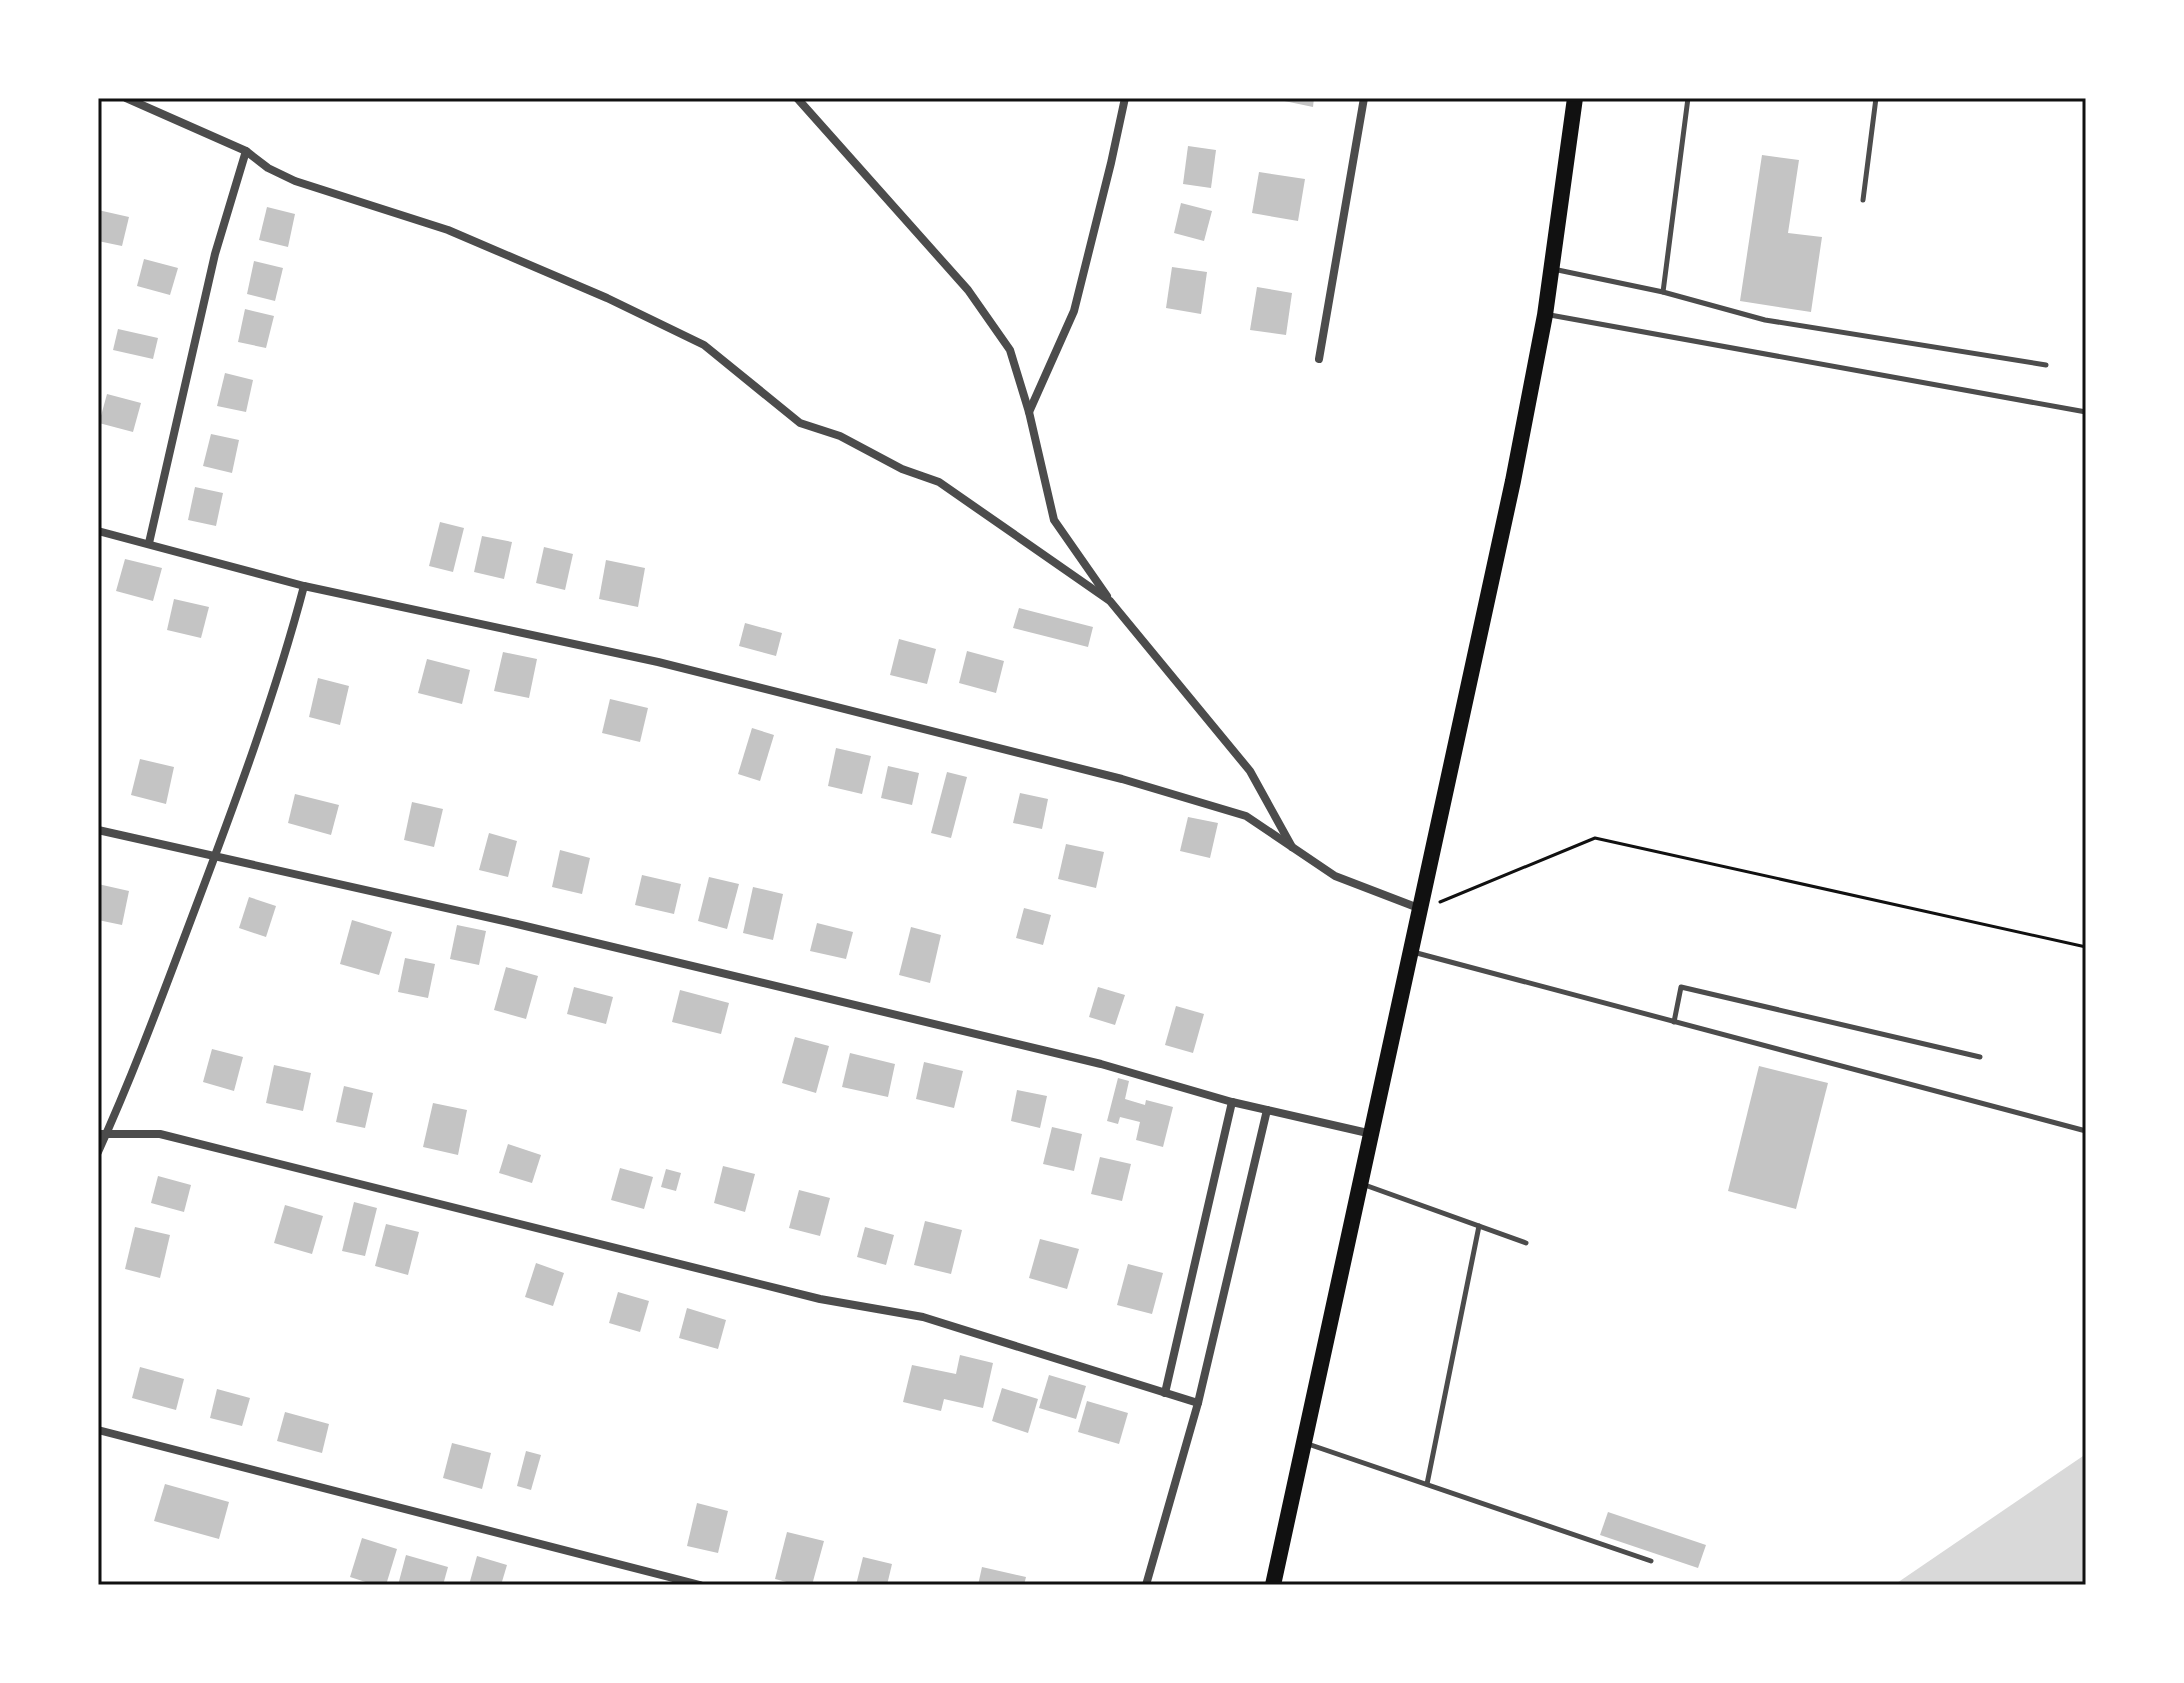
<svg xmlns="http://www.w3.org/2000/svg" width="2184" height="1683" font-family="Raleway,sans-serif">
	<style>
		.water { fill: #d9d9d9 }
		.building { fill: #c4c4c4 }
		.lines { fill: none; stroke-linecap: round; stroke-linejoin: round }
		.path { stroke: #111; stroke-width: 3 }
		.service { stroke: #4c4c4c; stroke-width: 5 }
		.minor { stroke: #4c4c4c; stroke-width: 8 }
		.trunk { stroke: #111; stroke-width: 16 }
		.neatline { fill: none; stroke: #111; stroke-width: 3 }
	</style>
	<rect width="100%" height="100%" fill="#fff"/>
	<polygon class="water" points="2086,1454 2086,1585 1894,1585"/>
	<g class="building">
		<polygon points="1270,98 1314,98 1313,107"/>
		<polygon points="1188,146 1216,150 1211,188 1183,184"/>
		<polygon points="1762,155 1799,160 1788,233 1822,237 1811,312 1740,301"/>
		<polygon points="1259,172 1305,179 1298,221 1252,213"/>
		<polygon points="1181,203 1212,211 1204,241 1174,233"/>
		<polygon points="267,207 295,214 288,247 259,240"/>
		<polygon points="98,210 129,217 122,246 98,241"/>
		<polygon points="144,259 178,268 170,295 137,286"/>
		<polygon points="254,261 283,268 275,301 247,294"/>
		<polygon points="1172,267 1207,272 1201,314 1166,308"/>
		<polygon points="1257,287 1292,293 1286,335 1250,330"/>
		<polygon points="245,309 274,316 266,348 238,342"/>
		<polygon points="118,329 158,338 153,359 113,350"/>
		<polygon points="225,373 253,380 246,412 217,406"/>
		<polygon points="107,394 141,403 133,432 99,423"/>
		<polygon points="211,434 239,440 232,473 203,466"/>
		<polygon points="195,487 223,493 216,526 188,520"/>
		<polygon points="440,522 464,528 453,572 429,566"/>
		<polygon points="482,536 512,542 504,579 474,572"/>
		<polygon points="544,547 573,554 565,590 536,583"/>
		<polygon points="125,559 162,568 153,601 116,591"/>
		<polygon points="606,560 645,568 638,607 599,599"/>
		<polygon points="174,599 209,607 201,638 167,630"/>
		<polygon points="1019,608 1093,627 1088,647 1013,628"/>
		<polygon points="745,623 782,633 776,656 739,646"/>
		<polygon points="899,639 936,649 927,684 890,675"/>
		<polygon points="967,651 1004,661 996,693 959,683"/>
		<polygon points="503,652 537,659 529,698 494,691"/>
		<polygon points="427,659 470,670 462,704 418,693"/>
		<polygon points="318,678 349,686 340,725 309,717"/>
		<polygon points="610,699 648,708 640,742 602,733"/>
		<polygon points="752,728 774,735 760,781 738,774"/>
		<polygon points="836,748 871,756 862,794 828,786"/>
		<polygon points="140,759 174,767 166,804 131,795"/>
		<polygon points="888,766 919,773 912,805 881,798"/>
		<polygon points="947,772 967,777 951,838 931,833"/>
		<polygon points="1020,793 1048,799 1042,829 1013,823"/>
		<polygon points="295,794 339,805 331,835 288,823"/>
		<polygon points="412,802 443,809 434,847 404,840"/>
		<polygon points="1188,817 1218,823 1210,858 1180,851"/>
		<polygon points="489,833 517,841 508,877 479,870"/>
		<polygon points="1066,844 1104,852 1096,888 1058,879"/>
		<polygon points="560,850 590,858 582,894 552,887"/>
		<polygon points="642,875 681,884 674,914 635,905"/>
		<polygon points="709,877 739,884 727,929 698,921"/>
		<polygon points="98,884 129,891 122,925 98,920"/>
		<polygon points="753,887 783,894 773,940 743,933"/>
		<polygon points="249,897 276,906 266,937 239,928"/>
		<polygon points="1024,908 1051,915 1043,945 1016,938"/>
		<polygon points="352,920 392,932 379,975 340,964"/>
		<polygon points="817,923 853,932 846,959 810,951"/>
		<polygon points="457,925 486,931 479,965 450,959"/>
		<polygon points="911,927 941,935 930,983 899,975"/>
		<polygon points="405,958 435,964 428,998 398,992"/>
		<polygon points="506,967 538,976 526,1019 494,1010"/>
		<polygon points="574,987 613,997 606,1024 567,1014"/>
		<polygon points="1098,987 1125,995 1115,1025 1089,1017"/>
		<polygon points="680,990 729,1003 721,1034 672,1022"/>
		<polygon points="1176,1006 1204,1014 1193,1053 1165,1045"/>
		<polygon points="795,1037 829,1046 816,1093 782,1083"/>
		<polygon points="212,1049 243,1057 234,1091 203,1082"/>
		<polygon points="850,1053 895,1064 888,1097 842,1087"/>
		<polygon points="924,1062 963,1071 954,1108 916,1099"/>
		<polygon points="274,1065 311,1073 303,1111 266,1103"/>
		<polygon points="1759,1066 1828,1083 1796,1209 1728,1191"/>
		<polygon points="1118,1078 1129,1081 1125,1099 1145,1105 1146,1100 1173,1107 1163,1147 1136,1140 1140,1122 1120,1117 1118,1124 1107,1121"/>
		<polygon points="344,1086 373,1093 365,1128 336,1122"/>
		<polygon points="1017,1090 1047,1096 1040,1128 1011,1121"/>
		<polygon points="433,1103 467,1110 458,1155 423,1147"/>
		<polygon points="1052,1127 1082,1134 1074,1171 1043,1164"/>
		<polygon points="508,1144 541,1155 532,1183 499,1173"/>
		<polygon points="1100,1157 1131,1164 1122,1201 1091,1194"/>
		<polygon points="723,1166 755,1174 745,1212 714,1203"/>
		<polygon points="620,1168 653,1177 644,1209 611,1200"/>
		<polygon points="666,1169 681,1173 676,1191 661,1187"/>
		<polygon points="158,1176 191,1185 184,1212 151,1203"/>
		<polygon points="799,1190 830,1198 820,1236 789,1228"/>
		<polygon points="354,1202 377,1208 365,1256 342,1251"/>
		<polygon points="285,1205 323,1216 312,1254 274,1243"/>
		<polygon points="925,1221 962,1230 951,1274 914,1265"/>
		<polygon points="386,1224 419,1232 408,1275 375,1266"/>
		<polygon points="135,1227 170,1235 160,1278 125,1269"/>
		<polygon points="865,1227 894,1235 886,1265 857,1257"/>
		<polygon points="1040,1239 1079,1249 1067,1289 1029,1278"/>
		<polygon points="536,1263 564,1273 553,1306 525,1297"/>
		<polygon points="1128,1264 1163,1273 1152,1314 1117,1305"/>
		<polygon points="618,1292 649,1301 640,1332 609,1323"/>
		<polygon points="687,1308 726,1320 718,1349 679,1338"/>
		<polygon points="960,1355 993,1363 983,1408 944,1399 941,1411 903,1402 912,1365 956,1374"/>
		<polygon points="140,1367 184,1379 176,1410 132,1398"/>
		<polygon points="1049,1375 1086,1386 1076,1419 1039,1408"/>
		<polygon points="1002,1388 1038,1399 1028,1433 992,1421"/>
		<polygon points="217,1389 250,1398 242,1426 210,1418"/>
		<polygon points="1087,1401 1128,1413 1119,1444 1078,1432"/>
		<polygon points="285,1412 329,1424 322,1453 277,1441"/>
		<polygon points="452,1443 491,1453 482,1489 443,1478"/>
		<polygon points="526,1451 541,1455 531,1490 517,1486"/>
		<polygon points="165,1484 229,1502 219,1539 154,1521"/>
		<polygon points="697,1503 728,1511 718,1553 687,1546"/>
		<polygon points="1608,1512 1706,1545 1698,1568 1600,1535"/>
		<polygon points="787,1532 824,1541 812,1585 798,1585 775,1579"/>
		<polygon points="362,1538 397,1549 386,1585 375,1585 350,1577"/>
		<polygon points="406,1555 448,1567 443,1585 398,1585"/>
		<polygon points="477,1556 507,1565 501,1585 469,1585"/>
		<polygon points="863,1557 892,1564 887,1585 856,1585"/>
		<polygon points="982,1567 1026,1577 1024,1585 978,1585"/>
	</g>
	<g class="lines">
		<polyline class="path" points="1440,902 1595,838 2086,947"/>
		<g class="service">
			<polyline points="1863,200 1876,98"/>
			<polyline points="1553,269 1663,292 1765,320 2046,365"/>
			<polyline points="1663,292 1688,98"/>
			<polyline points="1550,315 2086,412"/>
			<polyline points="1413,952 2086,1131"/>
			<polyline points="1674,1022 1681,987 1980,1057"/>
			<polyline points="1362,1184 1526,1243"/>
			<polyline points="1308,1444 1651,1561"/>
			<polyline points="1427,1484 1479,1226"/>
		</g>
		<g class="minor">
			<polyline points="126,98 246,151 268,168 295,181 448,230 607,298 704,345 800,423 840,436 902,469 939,482 1110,601 1250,771 1292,847"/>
			<polyline points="797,98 968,290 1010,350 1029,412 1054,520 1107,596"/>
			<polyline points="1319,359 1364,98"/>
			<polyline points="1029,412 1074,311 1111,163 1125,98"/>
			<polyline points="98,531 304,586 658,662 1122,779 1246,816 1335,876 1421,909"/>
			<polyline points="149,543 215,254 246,151"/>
			<polyline points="98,830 517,924 1101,1064 1232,1102 1372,1134"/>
			<polyline points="98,1134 160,1134 820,1299 923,1317 1198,1403"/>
			<path d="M98,1152C134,1073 164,991 195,909C235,803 275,696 304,586"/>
			<polyline points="1165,1393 1232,1102"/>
			<polyline points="98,1430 700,1585"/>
			<polyline points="1146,1585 1198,1403 1267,1110"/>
		</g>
		<polyline class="trunk" points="1273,1585 1513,481 1545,315 1575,98"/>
	</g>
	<rect width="2184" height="1683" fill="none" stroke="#ffffff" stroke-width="200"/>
	<rect x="100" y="100" width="1984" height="1483" class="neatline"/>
</svg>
